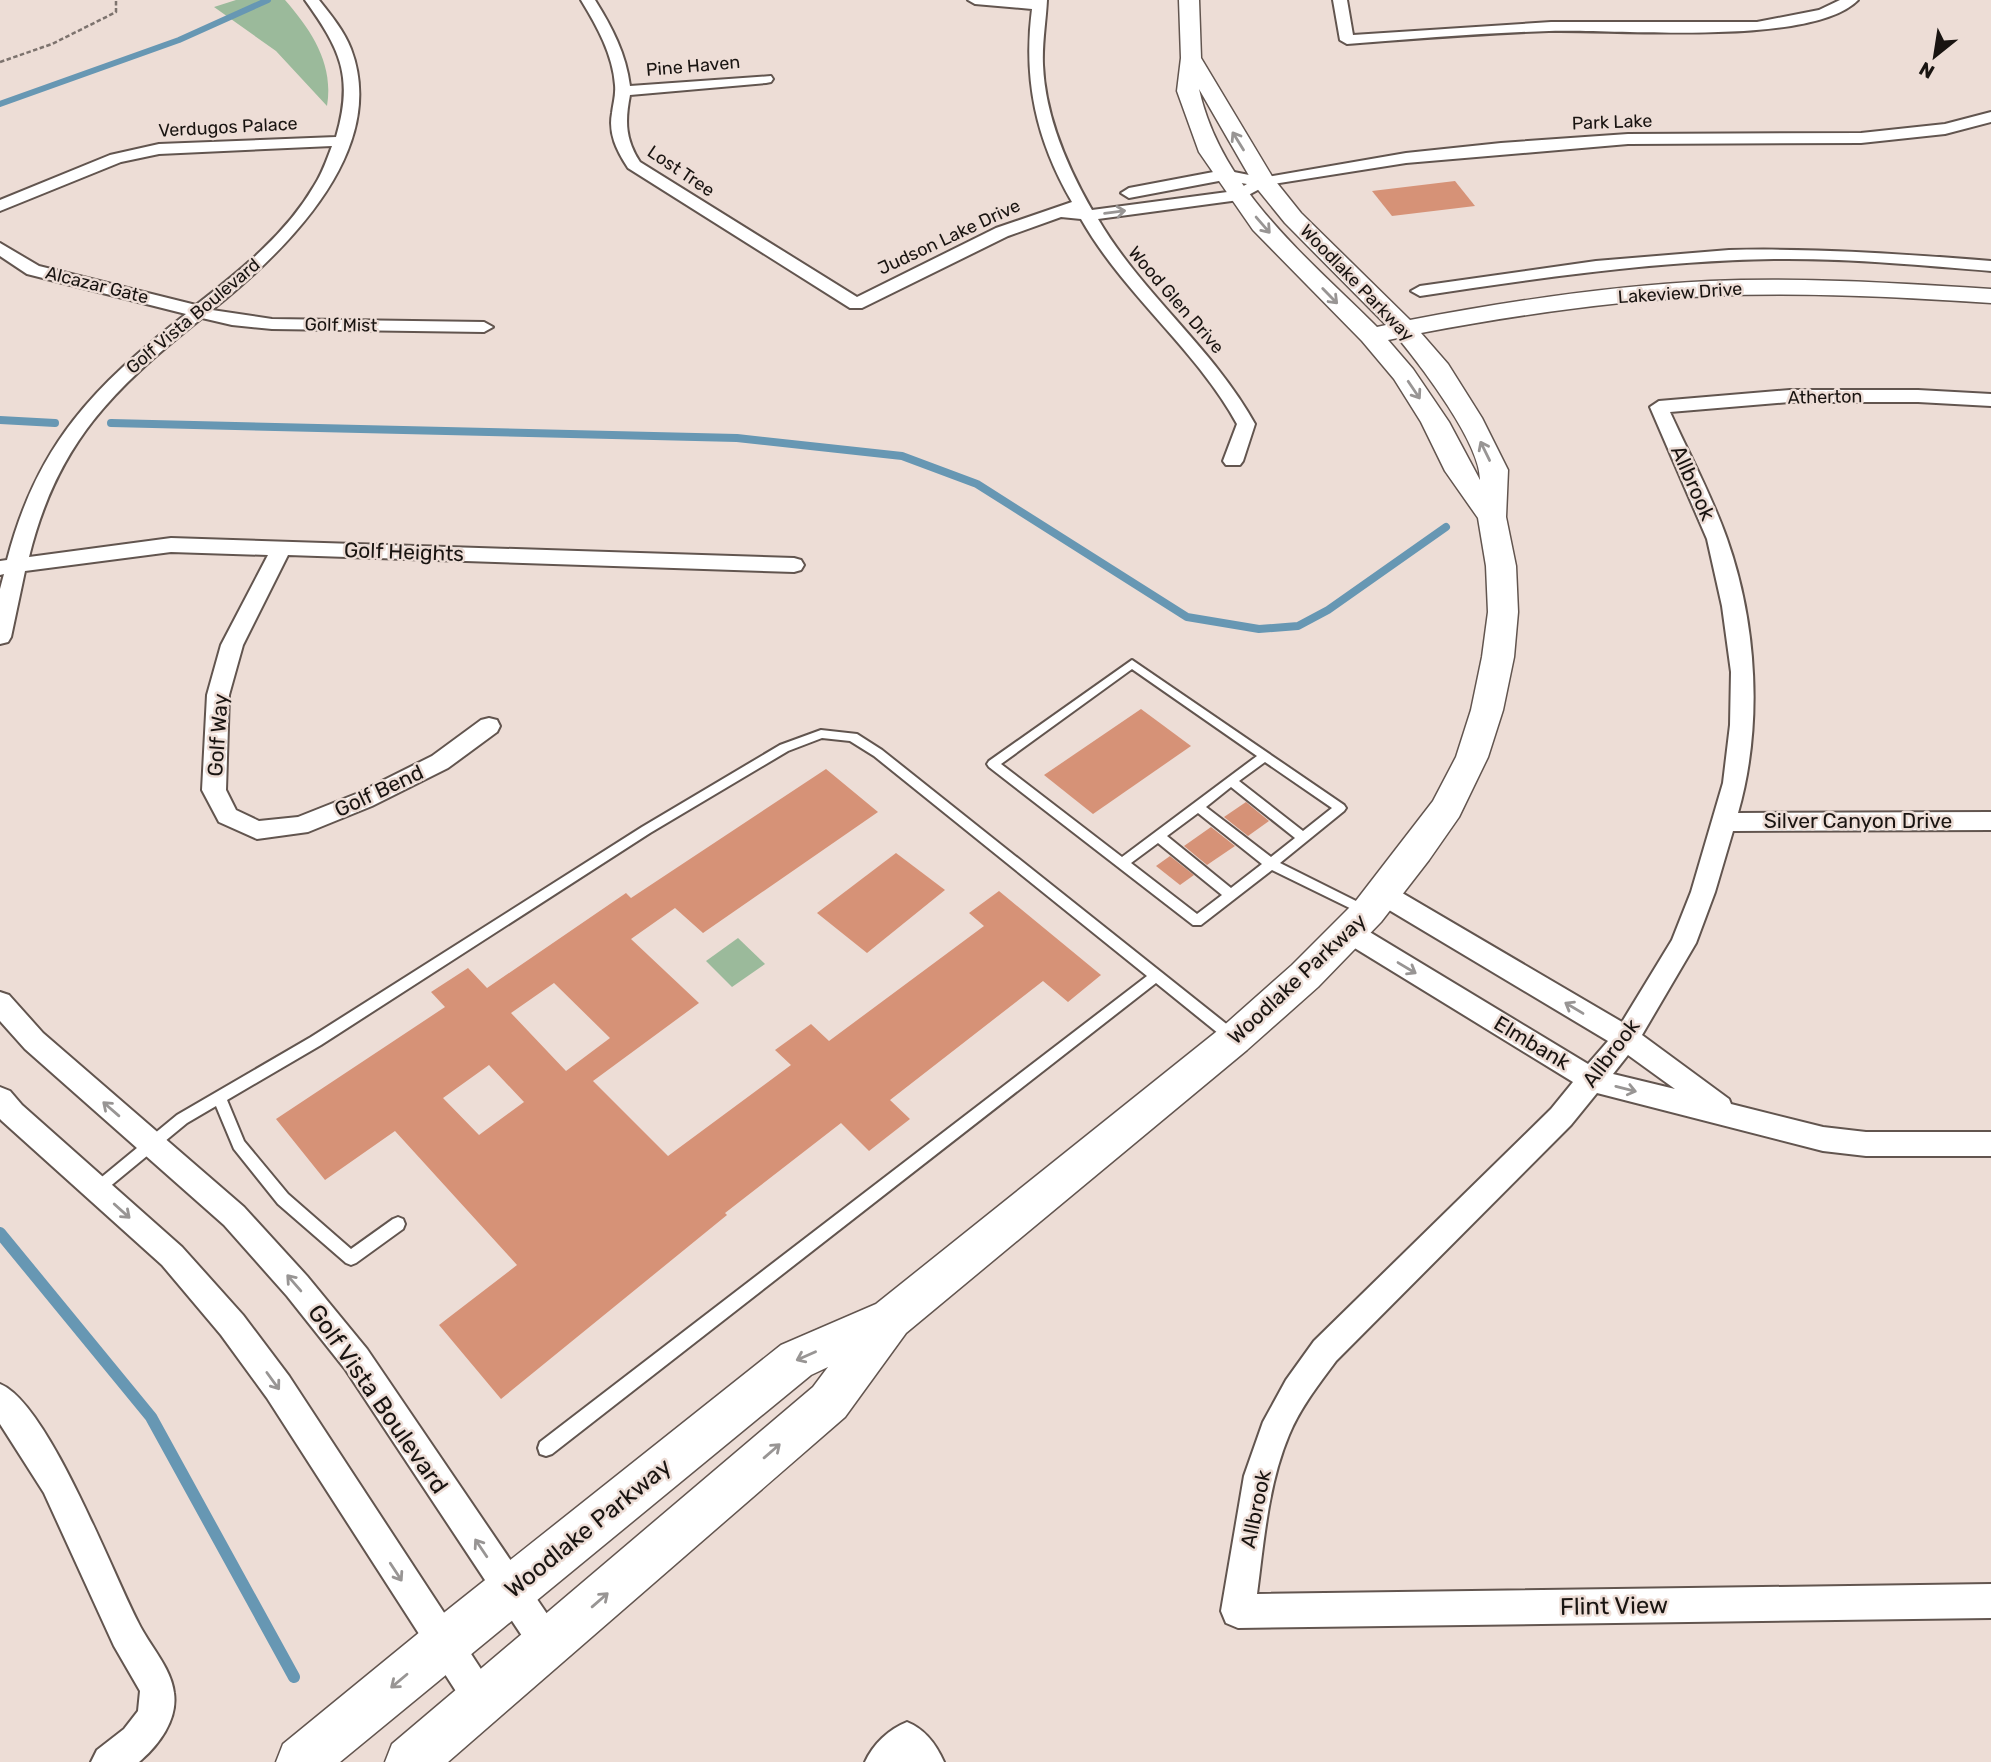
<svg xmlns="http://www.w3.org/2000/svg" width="1991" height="1762" font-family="Rubik,sans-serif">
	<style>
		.green { fill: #9bba9b }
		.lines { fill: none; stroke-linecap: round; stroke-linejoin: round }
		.stream-far2 { stroke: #6797b3; stroke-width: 6 }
		.stream-far1 { stroke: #6797b3; stroke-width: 8 }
		.stream { stroke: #6797b3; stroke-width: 12 }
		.building { fill: #d69277; fill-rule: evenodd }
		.lane-casing { stroke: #62554f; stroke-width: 4 }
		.street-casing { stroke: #62554f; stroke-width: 4 }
		.secondary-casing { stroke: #62554f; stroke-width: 3 }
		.path { stroke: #7d736e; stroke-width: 2.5; stroke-dasharray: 4.5 2.5; stroke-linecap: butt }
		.lane { fill: #fff; fill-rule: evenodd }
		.street { fill: #fff; fill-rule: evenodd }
		.secondary { fill: #fff; fill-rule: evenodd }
		.oneway { stroke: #989594 }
		.labels { text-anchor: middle; stroke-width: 5; stroke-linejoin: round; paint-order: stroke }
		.far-street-label { font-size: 18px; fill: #191411; stroke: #edddd6 }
		.street-label { font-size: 21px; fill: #191411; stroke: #edddd6 }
		.near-street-label { font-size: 24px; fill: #191411; stroke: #edddd6 }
	</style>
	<rect width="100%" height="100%" fill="#edddd6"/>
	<g class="green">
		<path d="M236,0H285C312,31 334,64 327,106L276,51L214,7Z"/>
		<polygon points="738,938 765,964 732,987 706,961"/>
	</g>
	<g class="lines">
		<polyline class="stream-far2" points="0,104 179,40 268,0"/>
		<g class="stream-far1">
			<polyline points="0,420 55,423"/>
			<polyline points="111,423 737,438 902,456 977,484 1187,617 1259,629 1298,626 1328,610 1446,527"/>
		</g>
		<polyline class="stream" points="0,1233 151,1417 294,1677"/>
	</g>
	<g class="building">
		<polygon points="1455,181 1475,206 1392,216 1372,191"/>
		<polygon points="1141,709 1191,746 1093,814 1044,775"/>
		<path d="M826,769L878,812L703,933L675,908L631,939L699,1003L593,1081L668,1156L791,1065L775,1050L811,1024L829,1041L984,926L969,913L999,891L1101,975L1068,1002L1043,981L890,1100L910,1119L869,1151L841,1123L725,1213L727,1215L501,1399L439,1325L517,1265L395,1131L325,1180L276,1119L445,1007L431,992L468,968L487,988L626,893L631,898ZM554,983L610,1038L566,1071L511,1013ZM489,1065L524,1102L479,1135L443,1098Z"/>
		<polygon points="1246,802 1269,821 1248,836 1224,817"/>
		<polygon points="1211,827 1235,846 1207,865 1184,846"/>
		<polygon points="896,853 945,890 867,953 817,913"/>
		<polygon points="1170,856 1194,875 1180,885 1156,866"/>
	</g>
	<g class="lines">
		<defs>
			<g id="lane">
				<path d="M1132,660L1344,805L1346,808L1344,811L1280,863L1372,909L1374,912L1372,915H1364L1272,870L1201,925H1193L989,767L987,764L989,761ZM1132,669L1257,756L1122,857L1001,764ZM1265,762L1332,808L1303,831L1239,781ZM1231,787L1295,838L1271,857L1206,807ZM1198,813L1262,864L1231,888L1167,836ZM1158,843L1222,895L1197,914L1131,863Z"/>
				<polygon points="821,730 857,734 882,750 1239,1034 1241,1038 1239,1042 1234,1044 1229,1042 1156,983 552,1454 546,1456 540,1454 538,1448 540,1442 1147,976 874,756 850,741 822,738 788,751 650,833 321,1045 227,1100 244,1141 288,1194 351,1249 393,1219 398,1217 403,1219 405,1224 403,1229 356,1263 351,1265 346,1263 278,1204 234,1149 216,1106 187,1123 102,1193 97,1195 92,1193 90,1189 92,1185 177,1115 311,1037 642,827 780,745"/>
			</g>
			<g id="street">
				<path d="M305,0H319C331,15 344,31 351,49C390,152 283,253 212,310L272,319L484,322L493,327L484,332L272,329L232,325L202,318C113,389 57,443 29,557L171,538L794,558L801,560L804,565L801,570L794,572L288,555L243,645L229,695L226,790L236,810L259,821L298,817L356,794L432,756L481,720L489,718L497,720L500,726L497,732L448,768L372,806L308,832L257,839L219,822L202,790L207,695L221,645L268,555L171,552L25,571L11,637L8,642L0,644V589L4,574L0,575V561L7,560C37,444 94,386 186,314L27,274L0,256V243L39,266L196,305C240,271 286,234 314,186C322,174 327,159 332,146L159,154L121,162L0,211V200L110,155L159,144L336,137C354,76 340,49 305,0Z"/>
				<path d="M581,0H595C612,27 626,54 630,86L771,76L773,79L771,82L766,83L630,95C625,121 625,139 640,162L857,297L996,228L1072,202C1036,140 1023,80 1032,9L975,4L968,0H1047C1046,21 1042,43 1043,65C1045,116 1067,166 1092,210L1235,191L1247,184L1224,180L1129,198L1121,193L1129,188L1224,170L1254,176L1256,179L1406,153L1501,143L1628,134L1861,133L1945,124L1991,112V122L1945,134L1861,143L1628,144L1406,163L1267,185L1239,200L1098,219C1142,294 1213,348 1255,424L1243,461L1240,465H1226L1223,461L1237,424C1196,349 1125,296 1081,219L1061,217L1008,236L862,308H850L628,168C617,151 608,134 612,113C613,104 616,95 615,85C613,55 597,26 581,0Z"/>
				<path d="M1333,0H1347L1353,35L1551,22H1757L1819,10L1840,0H1858C1812,47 1617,29 1549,31C1482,33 1414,39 1347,44L1340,40Z"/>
				<path d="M1729,250C1817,248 1904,254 1991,261V271C1919,265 1846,258 1774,259C1655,261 1537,278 1420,296L1411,291L1420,286L1596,261Z"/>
				<path d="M1790,390H1918L1991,394V406L1918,402H1790L1670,412C1689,454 1712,496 1727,539C1757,624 1763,726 1738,813L1991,812V830L1733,831L1715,892L1696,943L1642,1035L1729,1099L1731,1104L1823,1127L1866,1132H1991V1156H1866L1823,1151L1597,1093L1571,1125L1336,1361C1319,1384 1300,1408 1289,1435C1268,1485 1264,1541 1257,1594L1991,1584V1618L1238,1628L1226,1623L1221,1611L1244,1476L1263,1422L1286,1380L1314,1341L1551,1109L1573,1082L1340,939L1336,932L1340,925L1349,922L1358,925L1588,1064L1608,1041L1374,901L1371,894L1374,887L1383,884L1392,887L1622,1022L1672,940L1691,892L1723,783L1730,725L1731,672L1722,606L1707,539L1650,407L1659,401ZM1628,1055L1675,1089L1613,1074Z"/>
				<polygon points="0,992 9,995 43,1033 244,1207 307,1276 367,1349 560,1633 565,1645 560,1657 548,1662 536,1657 345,1369 287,1296 224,1225 25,1049 0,1021"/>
				<polygon points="0,1087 10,1091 22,1105 182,1247 243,1315 289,1376 494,1689 499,1701 494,1713 482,1718 470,1713 267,1398 221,1335 162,1265 2,1121 0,1119"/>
				<path d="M0,1384C48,1403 112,1572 138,1622C149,1645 171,1667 174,1693C178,1720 158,1746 139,1762H91L97,1750L124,1729L138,1711L140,1691L114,1646L44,1493L0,1424Z"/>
				<path d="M907,1722C925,1729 936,1744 944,1762H865C873,1744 889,1729 907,1722Z"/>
			</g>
			<path id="secondary" d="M1179,0H1199L1201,58L1273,178L1301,213L1410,320C1509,301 1609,286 1710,281C1803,277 1897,283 1991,289V303C1898,297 1804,292 1710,296C1613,301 1516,315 1421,333L1448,364L1482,418L1508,470L1506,517L1516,566L1518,612L1514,657L1503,710L1488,757L1459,817L1429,860L1381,922L1318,987L1247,1050L906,1333L845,1417L448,1762H385L392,1744L813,1387L828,1367L811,1375L340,1762H276L283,1744L426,1627L781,1345L876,1304L1221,1028L1292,965L1355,902L1433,801L1456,757L1471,710L1482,657L1488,612L1486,566L1478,518L1445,471L1421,422L1394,379L1362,341L1253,230L1199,152L1177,91L1181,58ZM1199,89L1255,186L1285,223L1386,325L1377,327C1308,258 1221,189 1199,89ZM1398,338C1421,366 1481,444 1480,480L1449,422L1413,369L1388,340Z"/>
		</defs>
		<use href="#lane" class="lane-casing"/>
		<use href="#street" class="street-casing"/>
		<use href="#secondary" class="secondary-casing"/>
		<polyline class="path" points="0,62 52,44 116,12 116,0"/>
		<use href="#lane" class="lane"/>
		<use href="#street" class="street"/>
		<use href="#secondary" class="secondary"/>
	</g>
	<defs><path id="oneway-shaft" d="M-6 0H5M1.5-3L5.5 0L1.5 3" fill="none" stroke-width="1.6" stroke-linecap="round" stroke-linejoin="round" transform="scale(1.75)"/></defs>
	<g class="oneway">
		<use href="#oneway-shaft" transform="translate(1238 141) rotate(-122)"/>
		<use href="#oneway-shaft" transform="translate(1115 212) rotate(-7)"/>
		<use href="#oneway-shaft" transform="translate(1263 225) rotate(49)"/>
		<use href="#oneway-shaft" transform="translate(1330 296) rotate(46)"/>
		<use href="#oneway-shaft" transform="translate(1414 390) rotate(56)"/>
		<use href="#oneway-shaft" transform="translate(1485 451) rotate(-116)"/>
		<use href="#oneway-shaft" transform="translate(1407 968) rotate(31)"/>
		<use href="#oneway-shaft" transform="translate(1574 1008) rotate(-149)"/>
		<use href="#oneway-shaft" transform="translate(1626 1089) rotate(14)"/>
		<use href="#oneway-shaft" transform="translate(111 1109) rotate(-139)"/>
		<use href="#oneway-shaft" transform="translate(122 1211) rotate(42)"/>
		<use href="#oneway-shaft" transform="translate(294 1283) rotate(-131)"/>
		<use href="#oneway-shaft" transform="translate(806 1356) rotate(156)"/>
		<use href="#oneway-shaft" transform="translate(273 1381) rotate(54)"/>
		<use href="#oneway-shaft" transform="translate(772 1451) rotate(-41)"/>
		<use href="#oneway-shaft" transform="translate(481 1548) rotate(-124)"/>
		<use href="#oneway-shaft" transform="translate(396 1572) rotate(57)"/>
		<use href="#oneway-shaft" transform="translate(600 1600) rotate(-41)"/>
		<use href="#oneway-shaft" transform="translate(399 1681) rotate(140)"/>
	</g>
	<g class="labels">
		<g class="far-street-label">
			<text transform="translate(693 66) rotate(-5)" y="6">Pine Haven</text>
			<text transform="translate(1612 122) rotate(-2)" y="6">Park Lake</text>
			<text transform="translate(228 127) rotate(-3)" y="6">Verdugos Palace</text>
			<text transform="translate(681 171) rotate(34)" y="6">Lost Tree</text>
			<text transform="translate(949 237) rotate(-25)" y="6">Judson Lake Drive</text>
			<text transform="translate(1357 283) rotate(46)" y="6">Woodlake Parkway</text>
			<text transform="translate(97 285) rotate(14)" y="6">Alcazar Gate</text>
			<text transform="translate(1680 293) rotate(-4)" y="6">Lakeview Drive</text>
			<text transform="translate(1176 300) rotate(49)" y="6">Wood Glen Drive</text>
			<text transform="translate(193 316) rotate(-40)" y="6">Golf Vista Boulevard</text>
			<text transform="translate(341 325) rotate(1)" y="6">Golf Mist</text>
			<text transform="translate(1825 397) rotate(-1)" y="6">Atherton</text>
		</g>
		<g class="street-label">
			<text transform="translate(1693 483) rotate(66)" y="7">Allbrook</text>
			<text transform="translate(404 552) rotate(2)" y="7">Golf Heights</text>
			<text transform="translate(218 735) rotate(-86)" y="7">Golf Way</text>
			<text transform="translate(379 791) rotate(-25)" y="7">Golf Bend</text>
			<text x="1858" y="828">Silver Canyon Drive</text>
			<text transform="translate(1297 979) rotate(-43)" y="7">Woodlake Parkway</text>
			<text transform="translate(1532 1043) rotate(31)" y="7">Elmbank</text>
			<text transform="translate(1611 1053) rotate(-53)" y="7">Allbrook</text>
			<text transform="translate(1256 1509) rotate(-78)" y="7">Allbrook</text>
		</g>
		<g class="near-street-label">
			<text transform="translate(378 1399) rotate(55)" y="8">Golf Vista Boulevard</text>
			<text transform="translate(588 1528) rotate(-39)" y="8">Woodlake Parkway</text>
			<text transform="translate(1614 1606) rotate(-1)" y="8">Flint View</text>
		</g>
	</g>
	<g transform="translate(1935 56) rotate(210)" stroke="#edddd6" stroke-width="5" paint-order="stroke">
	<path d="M0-5L12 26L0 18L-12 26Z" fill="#191411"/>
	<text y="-10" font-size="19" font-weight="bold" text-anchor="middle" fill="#191411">N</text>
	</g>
</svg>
